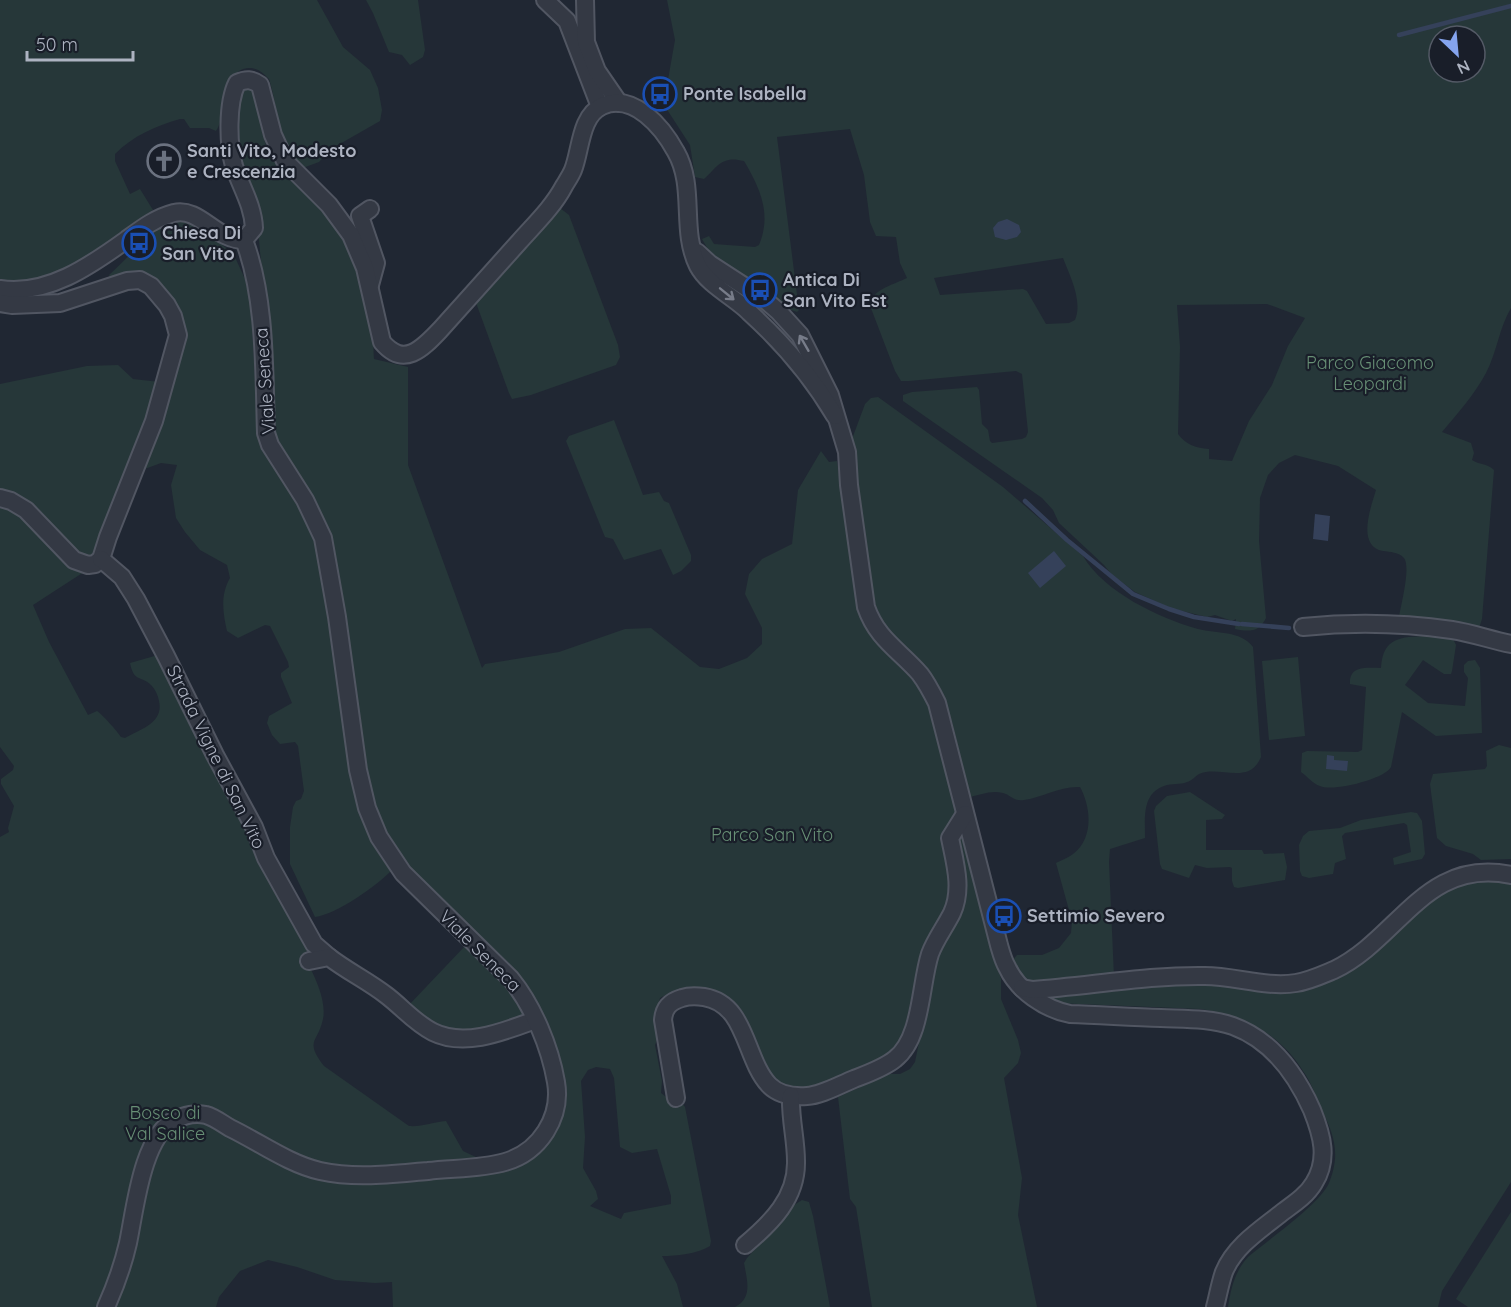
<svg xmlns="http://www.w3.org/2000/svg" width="1511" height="1307" font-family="Quicksand,sans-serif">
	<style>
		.green { fill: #263739; fill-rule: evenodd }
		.water { fill: #35415a }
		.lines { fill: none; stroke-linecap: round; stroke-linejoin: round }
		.stream { stroke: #35415a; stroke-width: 4.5 }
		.minor-casing { stroke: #515662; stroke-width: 20 }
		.minor { stroke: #343944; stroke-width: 16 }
		.oneway { stroke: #777c89 }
		.labels { text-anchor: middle; stroke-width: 4.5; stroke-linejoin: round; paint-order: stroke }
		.poi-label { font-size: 18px; font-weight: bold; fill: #adb3c1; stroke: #191e29; text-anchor: start }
		.park-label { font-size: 18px; fill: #678f75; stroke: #191e29 }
		.street-label { font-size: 18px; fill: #adb3c1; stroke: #191e29 }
	</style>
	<rect width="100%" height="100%" fill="#202733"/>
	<g class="green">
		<path d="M0,0H317L343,47L370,70L378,88L382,110L380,121L331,149L319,162L300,169C277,143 279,111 269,79C263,73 258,68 249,68C221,69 227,118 216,131L209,128H190L184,119H180C155,126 133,136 115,154V161L130,194L140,189L153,210L83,262L67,271L26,283H0Z"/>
		<polygon points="366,0 418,0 425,50 423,57 410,65 402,55 389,52 373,13"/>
		<path d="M667,0H1511V308C1499,328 1497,352 1486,373C1475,394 1457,414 1442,432L1471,443L1474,453L1472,460C1479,465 1487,463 1494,470L1482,619L1479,628L1399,617C1401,605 1411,567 1404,558C1399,552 1390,552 1383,551C1356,546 1371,507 1376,490L1338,466L1295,455L1279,463L1268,475L1260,498L1259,541L1266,618C1259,632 1250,632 1235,629L1236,619L1232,621L1215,615L1207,617L1170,608L1135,592L1112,575L1104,565L1059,523L1053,510L1042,498L903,401V395L912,392L977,387L979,390L982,424L988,430L990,441L992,443L1022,439L1026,437L1028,432L1022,374L1016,371L909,381H901L895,371L869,303C874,289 895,284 907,278L900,263L896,237L876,236L870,222L864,175L850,129L777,137L799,310L797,312L791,310L770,293L717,265L702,239L709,236L714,244L755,247L759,245C772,214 760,188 744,161C722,155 717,167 704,179L695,177L690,145L666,108V91L675,40ZM1439,36H1475V72H1439ZM1063,258C1070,276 1083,301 1075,320L1069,323L1046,324L1027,291L1023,289L940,295L934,278ZM1267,304L1305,318L1288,346L1272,385L1249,421L1232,461L1209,459V449C1196,448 1186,445 1178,434L1180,347L1177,305Z"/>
		<path d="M247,88L254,92C259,113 261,139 272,158C287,183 323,202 339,227C353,249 368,297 372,322C374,334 373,347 374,359L408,367V465L482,668L485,664L559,652L625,629L651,628L700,667L719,669L747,658L762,644V628L745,594L749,574L762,559L792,544L798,490L821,451L829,462L837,461L847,531L858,591L860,614L876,642L920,688L927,702L956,810L944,831L943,840L951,884L949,898L922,951L903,1036C894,1056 870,1063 851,1072C835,1079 813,1090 794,1089C762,1086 755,1030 740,1009C733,999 719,994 708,991C689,986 677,989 660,998L657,1011L658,1038L655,1045L662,1081L661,1093L670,1100L682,1103L685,1107L711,1241L710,1246C697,1254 676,1256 662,1256L677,1284L683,1307H393L392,1282L375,1283L335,1280L297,1267L268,1260L240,1271L219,1297L216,1307H0V837L9,832L8,828L14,806L1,784V779L13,770L14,766L0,747V501L6,503L87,570L33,605L49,642L88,715L97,711C101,713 118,732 121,737L125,738C141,729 164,723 159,701C158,695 155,689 151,685C141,675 134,683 130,663L158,655L213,770L247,830L252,844L308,949L303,956C313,971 327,1000 323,1019C318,1043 304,1040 324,1066L409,1126C422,1127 433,1122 446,1121L463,1151L478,1158L502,1157L536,1136L547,1144L558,1124L544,1025L402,862L382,828L369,791L330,537L276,440L273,426L269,347L255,198L238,158L237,124L240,91ZM596,1067L610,1069L614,1078L620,1147L632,1153L657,1149L671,1196V1204L624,1213L621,1219L590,1206L598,1199L596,1191L583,1168L585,1137L581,1081L588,1070Z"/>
		<polygon points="560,208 569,215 618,345 620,357 616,365 531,395 512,399 509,393 475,300 541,225"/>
		<path d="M176,218L190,221L233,253L245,279L251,307L258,435L265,453L309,522L321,557L345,731L393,869C377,886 337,914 315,917L290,864V827L293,807L296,801L301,799L304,791L298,746L295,742L280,744L272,735L267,723L269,716L292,703L281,677V673L289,667L288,662L270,626L265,625L238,638L227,631C223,613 220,595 230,578L227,565L200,550L185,532L176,518L171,485L177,465L161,463L142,470L183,343L162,288L111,281L109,275C132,254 148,232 176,218Z"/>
		<polygon points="118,365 133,379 160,382 96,555 87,560 0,494 0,384 87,366"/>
		<path d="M878,397L1003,487L1083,556C1104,592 1159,618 1198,629C1217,634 1240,630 1253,647L1261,757C1249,786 1220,765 1199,774C1195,776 1192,781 1187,782C1180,785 1172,783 1164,786C1142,794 1145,817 1145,838L1110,849L1109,862L1114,977L1044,984L1026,981L1011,962L1017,955H1042L1059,948L1071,933L1072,921L1056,863C1061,860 1068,858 1073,854C1094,838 1091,807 1080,787C1059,786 1044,797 1024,800C1014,802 1011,795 1003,793C991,790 980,795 970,797L952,722L944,700L928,672L883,623L874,601L852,439L865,404L871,398Z"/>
		<polygon points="614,420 643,495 659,492 664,501 669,503 691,555 691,561 681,571 673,575 661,549 624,560 613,539 605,537 566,441 569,436"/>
		<path d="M1426,636L1453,639L1456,645L1452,671L1451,674H1444L1423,660L1405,685L1428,703L1465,706L1468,678L1464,672V665L1468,661L1475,660L1480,668L1482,733L1436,736L1402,712L1391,767C1385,779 1333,792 1320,786C1313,784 1307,776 1301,772L1302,753L1307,751L1358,752L1362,750L1366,687L1350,684C1349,665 1367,668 1381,668C1383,637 1401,637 1426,636Z"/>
		<polygon points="1298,657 1305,736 1269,740 1262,661"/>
		<polygon points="1499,745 1511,748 1511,859 1481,860 1473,854 1446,846 1437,838 1430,784 1433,774 1485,769 1487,766 1486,751"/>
		<polygon points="1190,792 1225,815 1222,819 1206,820 1206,850 1262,850 1264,854 1284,853 1287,867 1285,880 1238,888 1234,887 1232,881 1232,868 1230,867 1207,868 1195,865 1189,878 1162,869 1160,864 1154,811 1156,806 1167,796"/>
		<polygon points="1411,812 1417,813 1422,821 1425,854 1422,859 1394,865 1393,858 1411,852 1407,825 1404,823 1345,833 1342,836 1346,859 1335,863 1333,874 1309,878 1302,876 1300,871 1299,845 1303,836 1309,831 1340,828 1361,820"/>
		<polygon points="963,833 1001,979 1001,999 1018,1040 1021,1053 1018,1063 1004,1078 1022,1178 1018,1215 1037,1307 872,1307 856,1207 850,1199 838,1097 889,1074 900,1074 910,1069 915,1062 937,955 967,893 956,841"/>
		<path d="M1494,879L1511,882V1182L1442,1291L1438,1307H1228C1231,1288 1235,1271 1248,1257C1268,1240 1320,1204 1329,1183C1341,1153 1334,1135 1321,1108C1316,1096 1311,1082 1303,1071C1281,1034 1242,1015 1200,1009L1054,1003L1052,999L1053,995L1195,982L1292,990L1401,926L1436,897L1471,881Z"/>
		<polygon points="465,946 509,984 526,1016 478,1030 458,1031 431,1025 408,1006"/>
		<path d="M802,1200L809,1202L813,1216L830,1307H735C753,1298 747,1280 744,1263L747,1258L784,1218L791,1207Z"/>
		<polygon points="1511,1212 1511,1307 1468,1307 1456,1299"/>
	</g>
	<g class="water">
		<polygon points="1007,219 1019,225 1021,232 1017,237 1006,240 995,237 993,228 998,222"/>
		<polygon points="1315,514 1330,516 1328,541 1313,539"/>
		<polygon points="1054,551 1066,566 1040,588 1028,573"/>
		<polygon points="1327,755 1334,756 1334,760 1348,761 1347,771 1326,769"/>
	</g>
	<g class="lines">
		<g class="stream">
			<polyline points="1399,35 1511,6"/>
			<polyline points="1025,501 1067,540 1133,594 1169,609 1194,617 1239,624"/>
			<polyline points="1242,624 1289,628"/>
		</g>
		<defs>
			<g id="minor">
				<polyline points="545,0 567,21 600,107"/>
				<polyline points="585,0 586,42 597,71 619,103"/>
				<polyline points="370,209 360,216 376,263 370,285"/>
				<path d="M697,252L710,264L764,299L779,312L800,335L830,395L847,452L849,485L866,607C877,639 899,650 920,674C927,683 932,693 937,703L999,945C1001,952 1003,960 1007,967C1018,991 1045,1009 1070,1014C1100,1015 1130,1017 1161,1018C1185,1019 1210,1018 1233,1026C1271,1040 1296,1074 1312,1110C1322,1135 1329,1159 1314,1183C1307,1195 1295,1203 1284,1211C1263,1228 1235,1245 1224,1272C1220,1283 1218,1296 1215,1307"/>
				<path d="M0,289C47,296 90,266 126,240C141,229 155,218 174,213C200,207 215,240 244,240L254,228C253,205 241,187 234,166C228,145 227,103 237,83C246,79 252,79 260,85L273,135L285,161L329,205L351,235L365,268L382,342C404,368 422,349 440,330C466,301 492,272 519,242C534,225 553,207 564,186C567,181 571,175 573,170C581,150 580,116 602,106C634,92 663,128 676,152C696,187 680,230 698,266C708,285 734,297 749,312C782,342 812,377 835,416"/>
				<polyline points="0,303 12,305 60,303 127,281 140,280 151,286 167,305 173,316 178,335 154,421 108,537 101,559 95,564 88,565 74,560 26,510 11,501 0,498"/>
				<polyline points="101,559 122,577 136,599 166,656 215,755 254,827 266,858 314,944 329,957"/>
				<path d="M1303,627C1352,622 1403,623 1452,630C1472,633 1491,640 1511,644"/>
				<path d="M309,961L329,957C347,971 368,981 386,995C402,1007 415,1023 433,1032C465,1048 505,1031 535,1020"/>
				<path d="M1022,988L1033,990C1089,986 1150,975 1205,976C1235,976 1267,988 1296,983C1309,981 1322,975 1334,970C1399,939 1425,857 1511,875"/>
				<path d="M676,1098L663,1020C664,1008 669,1002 682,998C688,996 697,996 704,997C747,1004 744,1058 769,1085C779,1095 793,1097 807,1096C822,1095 839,1085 854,1079C867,1074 884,1068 895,1059C922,1038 920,985 930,954C935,940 945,927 952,913C963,889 955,863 950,838L965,814"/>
				<path d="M745,1245C771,1223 797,1198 796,1161C796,1139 790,1118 791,1096"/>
				<path d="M106,1307C115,1287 123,1265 128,1243C135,1210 142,1136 175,1120C184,1115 196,1113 206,1115C214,1117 223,1124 230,1128C259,1142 289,1164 320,1171C356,1179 392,1174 428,1171C453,1168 481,1169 505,1162C540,1152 562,1117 556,1082C550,1047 533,1006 511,979L403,873L379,837L367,808L358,770L337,617L323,538L305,500L270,445L266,433C264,371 266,298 244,240"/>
			</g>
		</defs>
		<use href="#minor" class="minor-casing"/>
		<use href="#minor" class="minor"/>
	</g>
	<defs><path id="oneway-shaft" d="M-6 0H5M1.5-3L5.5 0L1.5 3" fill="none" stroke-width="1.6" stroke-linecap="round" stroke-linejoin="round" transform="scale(1.5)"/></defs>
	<g class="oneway">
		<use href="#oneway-shaft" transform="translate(727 294) rotate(39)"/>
		<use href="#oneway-shaft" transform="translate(804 343) rotate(-120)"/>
	</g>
	<defs>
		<symbol id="bus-ring" viewBox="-11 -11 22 22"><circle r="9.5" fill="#191e29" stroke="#1a4fb4" stroke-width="1.5"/><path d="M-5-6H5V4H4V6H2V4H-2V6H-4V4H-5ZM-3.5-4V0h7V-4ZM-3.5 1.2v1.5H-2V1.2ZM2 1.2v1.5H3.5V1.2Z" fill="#1a4fb4"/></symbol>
		<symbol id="church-ring" viewBox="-11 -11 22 22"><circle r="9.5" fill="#191e29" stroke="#6b7280" stroke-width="1.5"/><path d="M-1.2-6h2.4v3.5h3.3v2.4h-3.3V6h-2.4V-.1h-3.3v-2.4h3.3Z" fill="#6b7280"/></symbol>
	</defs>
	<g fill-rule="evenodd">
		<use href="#bus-ring" x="641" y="75" width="38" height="38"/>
		<use href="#church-ring" x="145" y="142" width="38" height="38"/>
		<use href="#bus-ring" x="120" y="224" width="38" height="38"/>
		<use href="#bus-ring" x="741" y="271" width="38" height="38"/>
		<use href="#bus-ring" x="985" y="897" width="38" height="38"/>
	</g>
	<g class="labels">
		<g class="poi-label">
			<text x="683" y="100">Ponte Isabella</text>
			<text x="187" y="157">Santi Vito, Modesto<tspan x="187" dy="21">e Crescenzia</tspan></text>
			<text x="162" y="239">Chiesa Di<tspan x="162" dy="21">San Vito</tspan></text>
			<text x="783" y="286">Antica Di<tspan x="783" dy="21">San Vito Est</tspan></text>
			<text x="1027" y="922">Settimio Severo</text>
		</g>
		<g class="park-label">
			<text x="1370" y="369">Parco Giacomo<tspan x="1370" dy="21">Leopardi</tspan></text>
			<text x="772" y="841">Parco San Vito</text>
			<text x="165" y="1119">Bosco di<tspan x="165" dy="21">Val Salice</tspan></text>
		</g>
		<g class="street-label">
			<text transform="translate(265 381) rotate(-94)" y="6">Viale Seneca</text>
			<text transform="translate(216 757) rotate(64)" y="6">Strada Vigne di San Vito</text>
			<text transform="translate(480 951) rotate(45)" y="6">Viale Seneca</text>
		</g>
	</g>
	<g transform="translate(1457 54) rotate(154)"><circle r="28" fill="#191e29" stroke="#545a66" stroke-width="1.5"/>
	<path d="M0-4.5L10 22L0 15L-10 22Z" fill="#85a4ee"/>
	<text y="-9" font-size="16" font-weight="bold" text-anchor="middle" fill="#adb3c1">N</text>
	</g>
	<path d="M27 51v9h106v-9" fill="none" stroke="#adb3c1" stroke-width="3"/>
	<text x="36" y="51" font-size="18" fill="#adb3c1" stroke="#191e29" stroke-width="4.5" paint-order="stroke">50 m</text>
</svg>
